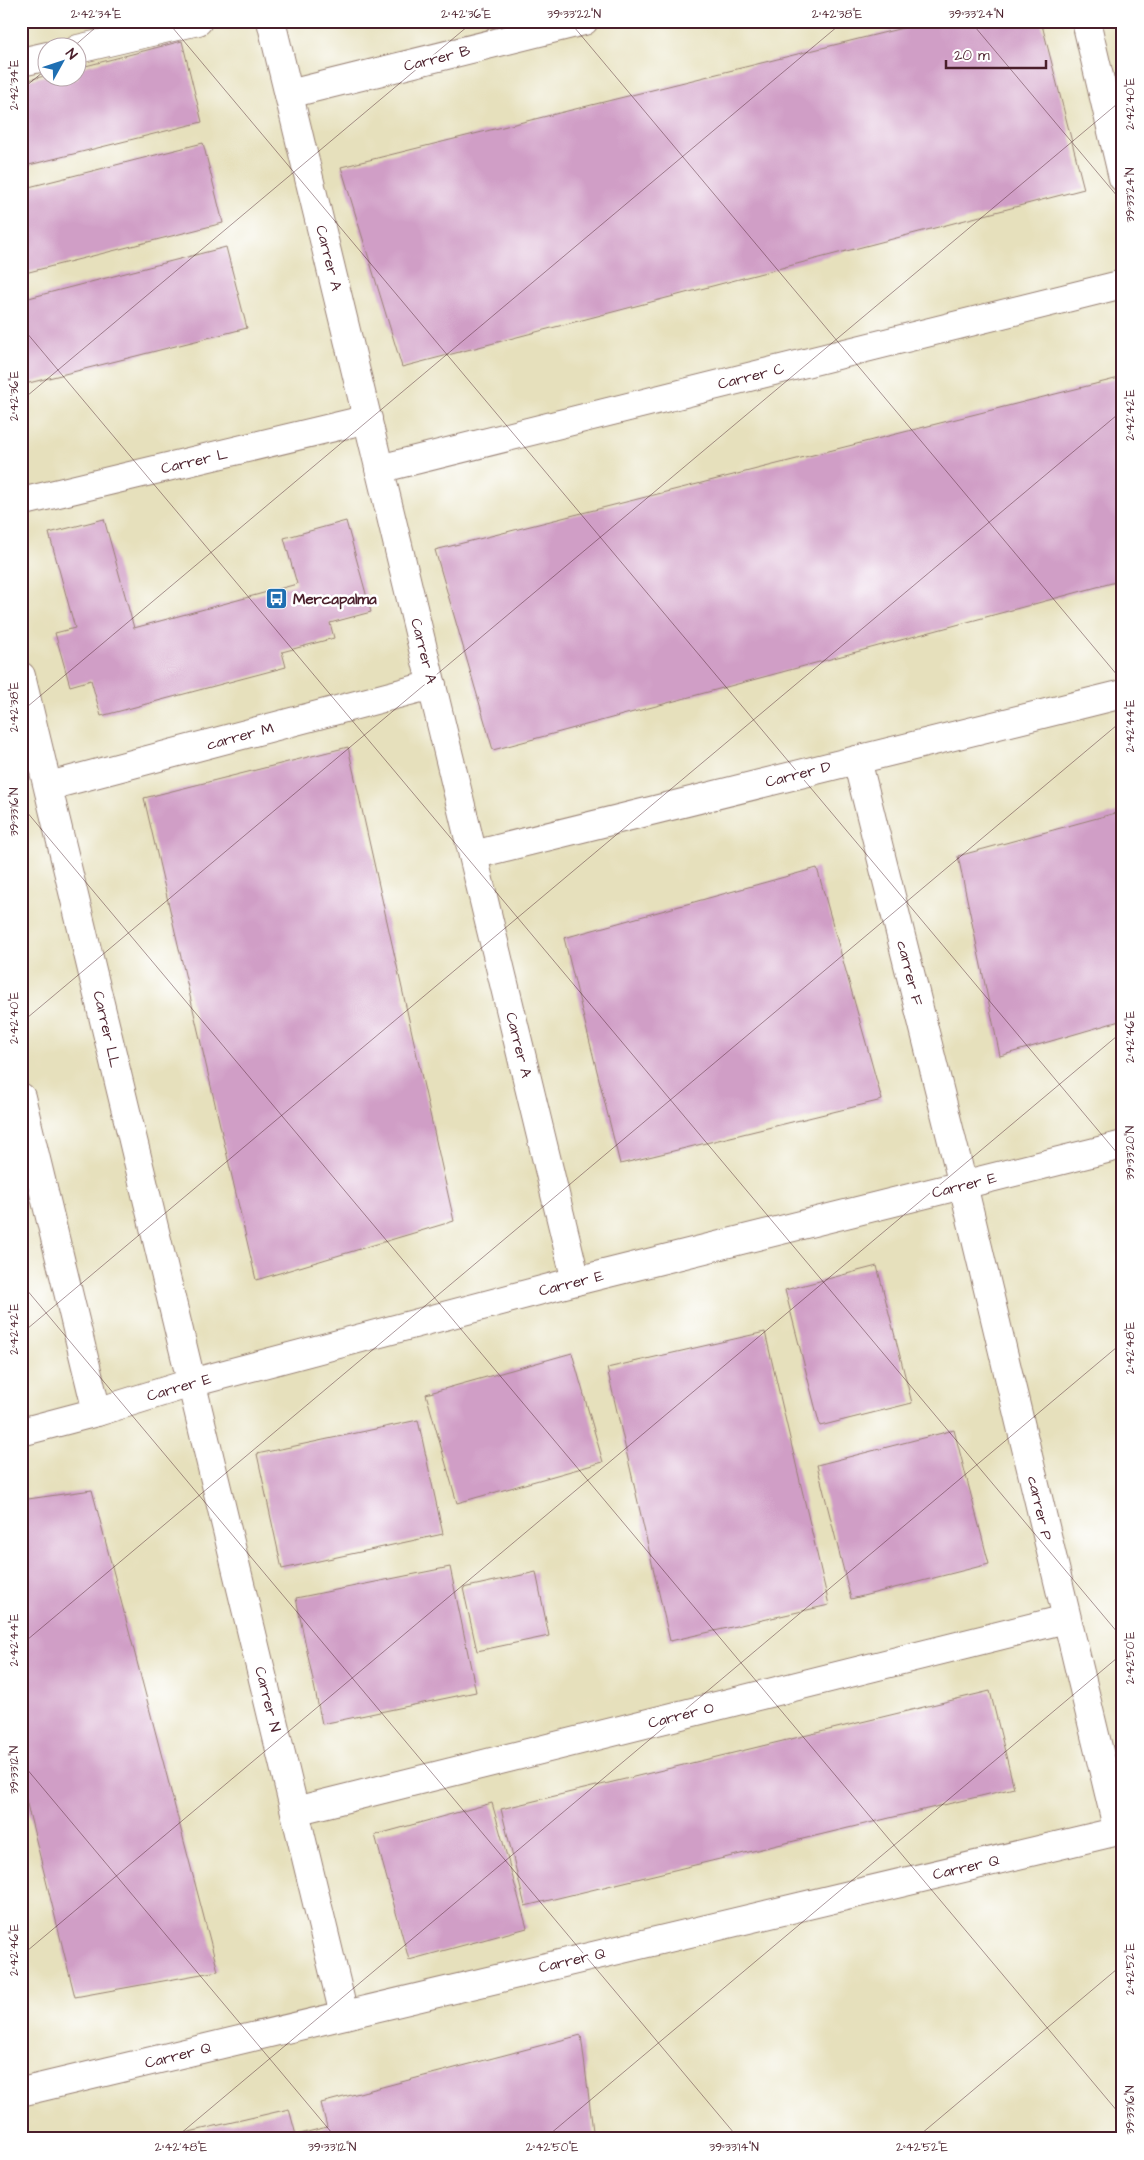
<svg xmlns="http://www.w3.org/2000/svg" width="1144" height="2160" font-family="'Architects Daughter',sans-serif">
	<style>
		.building { fill: #d09ec6 }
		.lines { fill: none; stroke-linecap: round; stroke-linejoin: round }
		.minor-casing { stroke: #988074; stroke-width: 30 }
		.minor { stroke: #fff; stroke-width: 28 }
		.ticks { fill: none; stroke: #4a1f2b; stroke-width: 1; stroke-opacity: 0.45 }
		.labels { text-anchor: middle; stroke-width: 5; stroke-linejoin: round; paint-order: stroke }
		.street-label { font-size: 15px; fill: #4a1f2b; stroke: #fff }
		.poi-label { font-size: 15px; font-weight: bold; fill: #4a1f2b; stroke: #fff; text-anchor: start }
		.neatline { fill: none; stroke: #4a1f2b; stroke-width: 2 }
		.ticks-label { font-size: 12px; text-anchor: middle; fill: #4a1f2b }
	</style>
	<rect width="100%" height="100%" fill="#fff"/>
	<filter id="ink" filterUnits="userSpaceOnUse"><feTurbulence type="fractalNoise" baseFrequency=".02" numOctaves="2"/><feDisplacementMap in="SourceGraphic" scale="10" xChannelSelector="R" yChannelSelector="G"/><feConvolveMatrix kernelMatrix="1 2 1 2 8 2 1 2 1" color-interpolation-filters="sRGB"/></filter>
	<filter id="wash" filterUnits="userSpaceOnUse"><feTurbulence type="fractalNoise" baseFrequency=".0096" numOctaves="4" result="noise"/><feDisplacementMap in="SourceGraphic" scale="20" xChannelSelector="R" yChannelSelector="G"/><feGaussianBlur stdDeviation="1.12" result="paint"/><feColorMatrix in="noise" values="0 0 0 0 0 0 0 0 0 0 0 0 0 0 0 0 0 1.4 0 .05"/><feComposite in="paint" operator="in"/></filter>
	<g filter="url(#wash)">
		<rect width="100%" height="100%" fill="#e6e0bc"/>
		<g id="blocks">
			<g class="building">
				<polygon points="931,21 1041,21 1084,189 402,367 341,167"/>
				<polygon points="182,41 202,122 21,167 21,82 48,75 48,78 78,78 78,68"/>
				<polygon points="203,143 223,223 21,274 21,189"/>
				<polygon points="226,247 247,328 21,385 21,300"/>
				<polygon points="1123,377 1123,580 493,750 435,550"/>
				<polygon points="104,519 134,628 297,584 284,538 346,521 371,612 330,623 334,638 282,652 286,667 101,716 91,680 70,686 55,633 75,628 49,533"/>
				<polygon points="348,747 454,1221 256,1280 144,798"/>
				<polygon points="1123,811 1123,1020 1000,1056 958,856"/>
				<polygon points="817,868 882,1100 620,1164 564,938"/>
				<polygon points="877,1266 912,1403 820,1426 785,1290"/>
				<polygon points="765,1332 829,1605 670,1641 607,1368"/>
				<polygon points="572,1353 603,1462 457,1503 426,1394"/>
				<polygon points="418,1420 443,1534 282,1569 257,1454"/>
				<polygon points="954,1430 989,1564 851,1599 817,1465"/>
				<polygon points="92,1490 218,1971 75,1997 21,1780 21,1500"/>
				<polygon points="450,1567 476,1692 322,1724 296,1598"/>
				<polygon points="536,1572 549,1636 477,1651 463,1588"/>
				<polygon points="990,1691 1014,1788 525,1906 501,1809"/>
				<polygon points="492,1803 527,1928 409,1960 375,1835"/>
				<polygon points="581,2035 594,2139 159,2139 289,2109 296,2135 327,2127 321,2103"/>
			</g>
		</g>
	</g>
	<g filter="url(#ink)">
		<use href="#blocks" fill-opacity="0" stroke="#988074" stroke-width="1"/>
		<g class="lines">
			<defs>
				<g id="minor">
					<polyline points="271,21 576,1281"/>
					<polyline points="1086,21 1123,178"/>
					<polyline points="78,49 198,21"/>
					<polyline points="21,62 48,56"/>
					<polyline points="289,94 584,21"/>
					<polyline points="379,469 1123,284"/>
					<polyline points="21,502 368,419"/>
					<polyline points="21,676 344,2015"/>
					<polyline points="857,760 963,1185 1118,1831"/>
					<polyline points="49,786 432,685"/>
					<polyline points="473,855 1123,694"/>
					<polyline points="21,1097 97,1412"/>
					<polyline points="21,1432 97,1412 191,1383 576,1281 1123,1145"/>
					<polyline points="295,1811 1066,1619"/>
					<polyline points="21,2092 1123,1830"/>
				</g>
			</defs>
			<use href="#minor" class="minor-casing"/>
			<use href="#minor" class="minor"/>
		</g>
	</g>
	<path class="ticks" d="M167,21L1123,1160M569,21L1123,682M970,21L1123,203M72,48L103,21M21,90L48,68M21,326L1123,1639M21,401L474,21M21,712L844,21M21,805L1123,2118M21,1023L1123,99M21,1283L739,2139M21,1334L1123,410M21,1645L1123,720M21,1762L337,2139M21,1956L1123,1031M174,2139L1123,1342M544,2139L1123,1653M915,2139L1123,1964"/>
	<defs>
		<symbol id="bus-square" viewBox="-11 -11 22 22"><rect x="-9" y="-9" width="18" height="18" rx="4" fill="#1f6fb2" stroke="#fff"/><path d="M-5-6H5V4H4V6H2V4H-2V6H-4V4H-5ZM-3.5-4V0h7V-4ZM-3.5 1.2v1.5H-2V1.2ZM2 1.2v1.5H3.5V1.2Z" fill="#fff"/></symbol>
	</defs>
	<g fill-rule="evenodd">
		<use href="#bus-square" x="264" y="586" width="25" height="25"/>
	</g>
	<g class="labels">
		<g class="street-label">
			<text transform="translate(437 58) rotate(-14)" y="5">Carrer B</text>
			<text transform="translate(329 258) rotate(76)" y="5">Carrer A</text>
			<text transform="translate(751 376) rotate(-14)" y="5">Carrer C</text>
			<text transform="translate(194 461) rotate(-13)" y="5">Carrer L</text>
			<text transform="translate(424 651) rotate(76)" y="5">Carrer A</text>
			<text transform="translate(240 736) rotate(-15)" y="5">carrer M</text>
			<text transform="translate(798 774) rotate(-14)" y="5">Carrer D</text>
			<text transform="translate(910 973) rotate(76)" y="5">carrer F</text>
			<text transform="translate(107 1029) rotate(77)" y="5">Carrer LL</text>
			<text transform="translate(519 1045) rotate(76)" y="5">Carrer A</text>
			<text transform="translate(964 1185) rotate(-14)" y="5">Carrer E</text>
			<text transform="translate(571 1283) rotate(-14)" y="5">Carrer E</text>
			<text transform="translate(179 1387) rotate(-16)" y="5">Carrer E</text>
			<text transform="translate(1040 1508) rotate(77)" y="5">carrer P</text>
			<text transform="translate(268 1699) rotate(76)" y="5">Carrer N</text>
			<text transform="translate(681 1715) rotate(-14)" y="5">Carrer O</text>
			<text transform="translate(966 1867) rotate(-13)" y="5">Carrer Q</text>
			<text transform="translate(572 1960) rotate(-13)" y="5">Carrer Q</text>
			<text transform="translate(178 2055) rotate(-14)" y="5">Carrer Q</text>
		</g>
		<g class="poi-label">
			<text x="293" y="604">Mercapalma</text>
		</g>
	</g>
	<rect width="1144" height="2160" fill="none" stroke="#fff" stroke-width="55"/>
	<g transform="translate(62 62) rotate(50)"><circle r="24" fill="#ffffff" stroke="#b7a5aa"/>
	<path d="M0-4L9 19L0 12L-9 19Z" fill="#1f6fb2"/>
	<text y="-8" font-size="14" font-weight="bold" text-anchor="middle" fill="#4a1f2b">N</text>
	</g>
	<path d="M946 60v8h100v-8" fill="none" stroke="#4a1f2b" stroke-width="2.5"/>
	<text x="954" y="60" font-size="15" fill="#4a1f2b" stroke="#ffffff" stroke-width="4" paint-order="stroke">20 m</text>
	<rect x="28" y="28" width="1088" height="2104" class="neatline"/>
	<g class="ticks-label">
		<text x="96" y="18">2°42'34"E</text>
		<text x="466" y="18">2°42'36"E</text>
		<text x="574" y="18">39°33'22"N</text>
		<text x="837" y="18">2°42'38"E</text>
		<text x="976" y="18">39°33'24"N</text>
		<text transform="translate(14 85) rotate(-90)" y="4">2°42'34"E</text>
		<text transform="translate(1130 104) rotate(-90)" y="4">2°42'40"E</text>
		<text transform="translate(1130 195) rotate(-90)" y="4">39°33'24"N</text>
		<text transform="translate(14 396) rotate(-90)" y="4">2°42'36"E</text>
		<text transform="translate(1130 415) rotate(-90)" y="4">2°42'42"E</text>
		<text transform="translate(14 707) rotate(-90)" y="4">2°42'38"E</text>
		<text transform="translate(1130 726) rotate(-90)" y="4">2°42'44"E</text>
		<text transform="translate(14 812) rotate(-90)" y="4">39°33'16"N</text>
		<text transform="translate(14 1018) rotate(-90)" y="4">2°42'40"E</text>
		<text transform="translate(1130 1037) rotate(-90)" y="4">2°42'46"E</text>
		<text transform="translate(1130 1153) rotate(-90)" y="4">39°33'20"N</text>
		<text transform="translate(14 1329) rotate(-90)" y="4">2°42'42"E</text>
		<text transform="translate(1130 1348) rotate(-90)" y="4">2°42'48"E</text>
		<text transform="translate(14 1640) rotate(-90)" y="4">2°42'44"E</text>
		<text transform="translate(1130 1658) rotate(-90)" y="4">2°42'50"E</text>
		<text transform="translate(14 1770) rotate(-90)" y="4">39°33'12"N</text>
		<text transform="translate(14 1950) rotate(-90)" y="4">2°42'46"E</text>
		<text transform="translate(1130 1969) rotate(-90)" y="4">2°42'52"E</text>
		<text transform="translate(1130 2110) rotate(-90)" y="4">39°33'16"N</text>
		<text x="181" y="2151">2°42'48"E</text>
		<text x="332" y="2151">39°33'12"N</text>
		<text x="552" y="2151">2°42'50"E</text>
		<text x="734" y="2151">39°33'14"N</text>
		<text x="922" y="2151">2°42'52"E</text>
	</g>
</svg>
